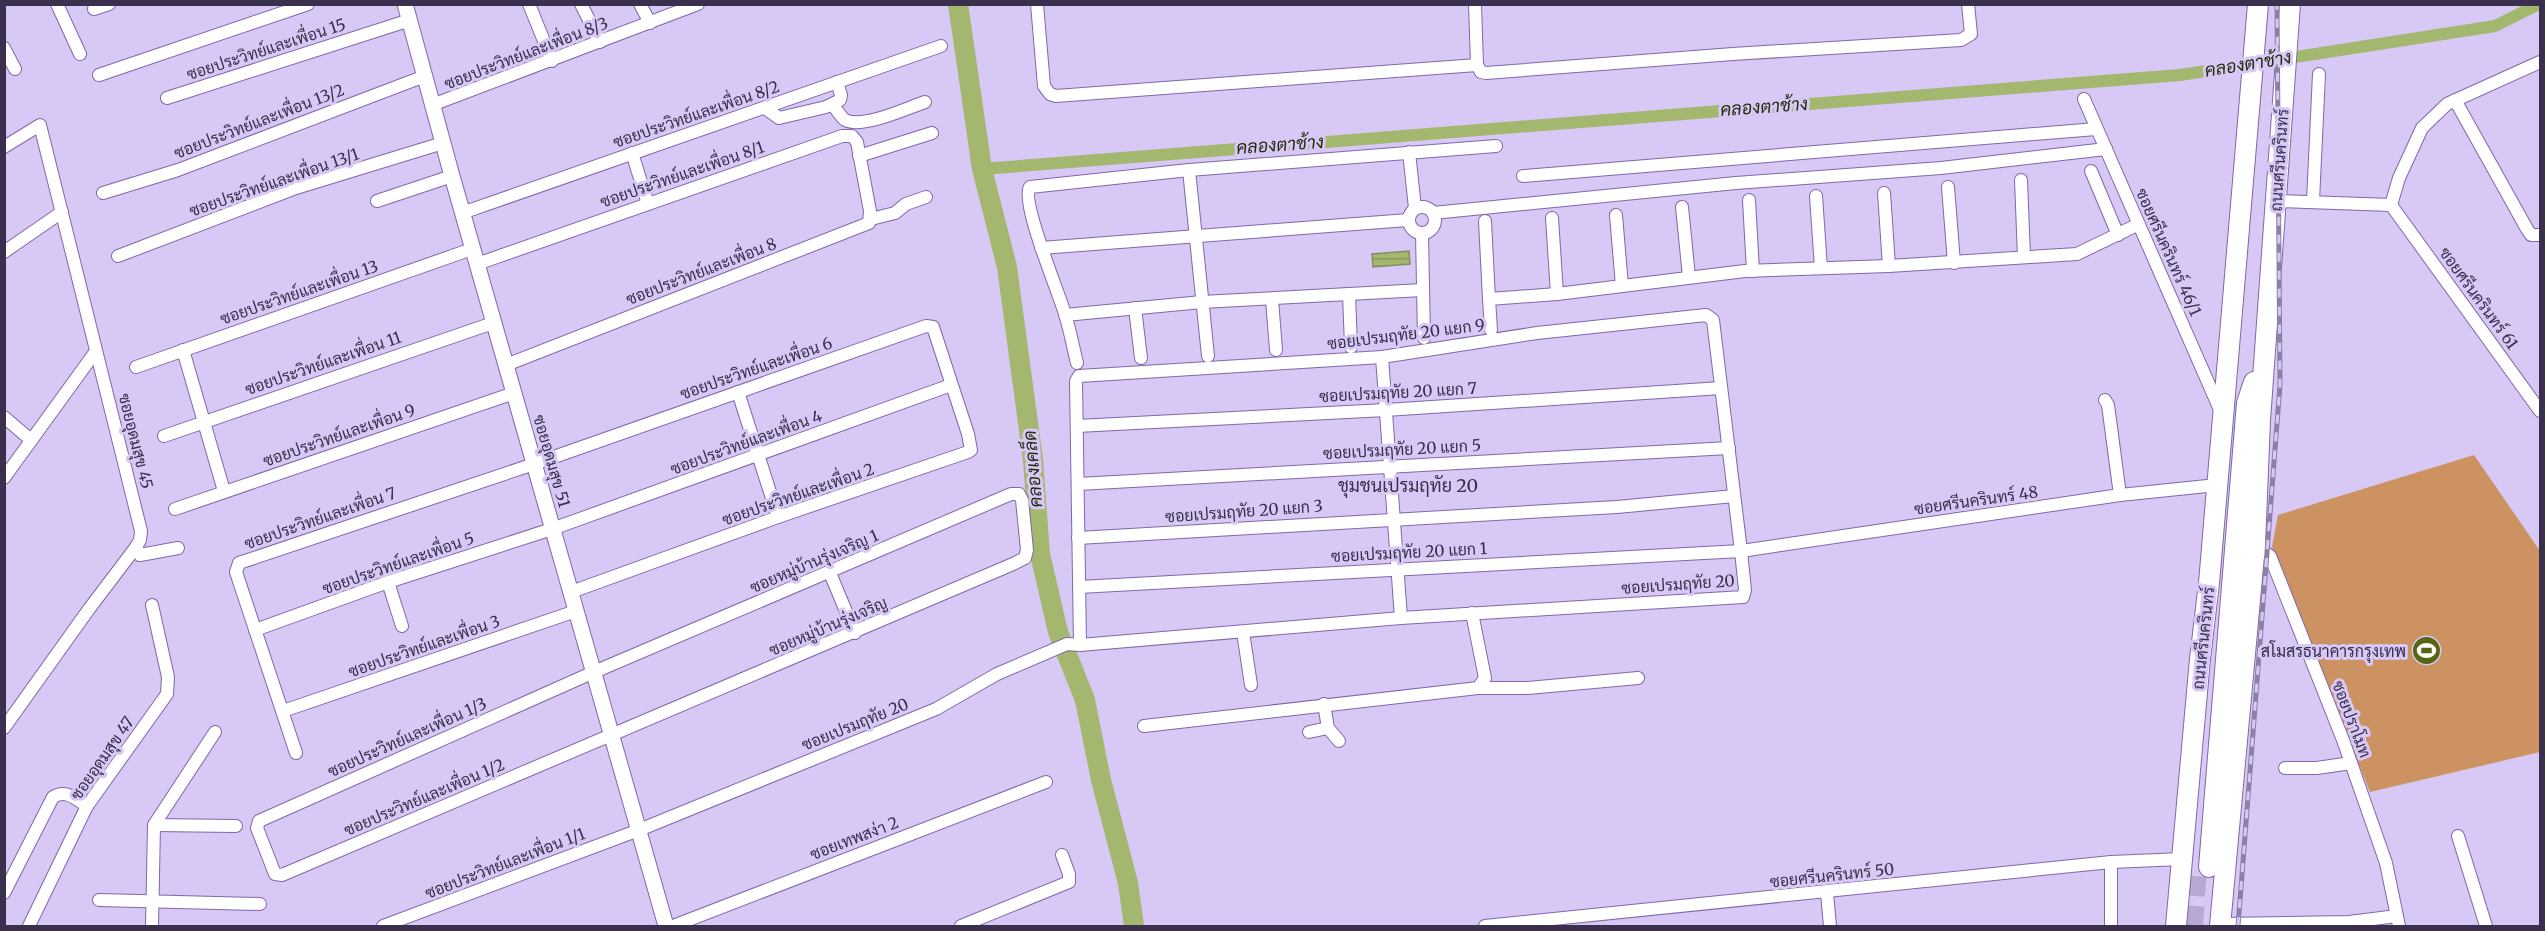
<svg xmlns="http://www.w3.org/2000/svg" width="2545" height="931" font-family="Merriweather,Sarabun,serif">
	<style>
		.garden { fill: #cc9261 }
		.water { fill: url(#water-rules); stroke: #848e64; stroke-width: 1.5 }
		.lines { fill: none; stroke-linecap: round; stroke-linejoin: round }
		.canal { stroke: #a4b76e; stroke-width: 12 }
		.river { stroke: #a4b76e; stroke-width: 20 }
		.primary-tunnel { stroke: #b8a9d3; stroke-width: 20; stroke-dasharray: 20 10; stroke-linecap: butt }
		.minor-casing { stroke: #8167ab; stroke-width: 14 }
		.tertiary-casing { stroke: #8167ab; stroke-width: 17 }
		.primary-casing { stroke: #8167ab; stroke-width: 22 }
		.minor { stroke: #fff; stroke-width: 12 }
		.tertiary { stroke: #fff; stroke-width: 15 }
		.primary { stroke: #fff; stroke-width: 20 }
		.rail-casing { stroke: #8d80a5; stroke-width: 5 }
		.rail { stroke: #d7c8f5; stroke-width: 3; stroke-dasharray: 9; stroke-linecap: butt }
		.labels { text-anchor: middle; stroke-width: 6; stroke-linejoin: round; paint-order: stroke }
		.street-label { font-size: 16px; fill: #3a2f4c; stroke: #d7c8f5 }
		.poi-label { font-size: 16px; fill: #3a2f4c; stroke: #d7c8f5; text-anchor: end }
		.water-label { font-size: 18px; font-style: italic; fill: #262d0d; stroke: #d7c8f5 }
		.neighbourhood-label { font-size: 18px; fill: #3a2f4c; stroke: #d7c8f5 }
	</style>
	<defs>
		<pattern id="water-rules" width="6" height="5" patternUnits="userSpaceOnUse" patternTransform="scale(1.5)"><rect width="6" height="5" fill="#a4b76e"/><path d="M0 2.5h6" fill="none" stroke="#87955d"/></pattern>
	</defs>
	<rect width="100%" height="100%" fill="#d7c8f5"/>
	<polygon class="garden" points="2474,455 2540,551 2540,752 2370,792 2272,547 2278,515"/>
	<polygon class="water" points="1409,251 1410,264 1373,267 1372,254"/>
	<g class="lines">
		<polyline class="canal" points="982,169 2180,75 2495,26 2539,4"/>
		<polyline class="river" points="958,4 982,169 1007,267 1033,460 1040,554 1058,632 1085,700 1101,780 1128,883 1134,926"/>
		<polyline class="primary-tunnel" points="2193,926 2197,867"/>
		<defs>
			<g id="minor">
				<polyline points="57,4 80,54"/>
				<polyline points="529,4 552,61"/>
				<polyline points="581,4 600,42"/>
				<polyline points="640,4 650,23"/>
				<polyline points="1037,4 1044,86 1050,94 1056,96 1477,65"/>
				<polyline points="1475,4 1477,65 1481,72 1486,73 1733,54 1961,40 1971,34 1968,4"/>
				<polyline points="94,9 109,4"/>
				<polyline points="4,48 15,69"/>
				<polyline points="99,75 308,4"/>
				<polyline points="167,98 410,20"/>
				<polyline points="2084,99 2221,412"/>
				<polyline points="2455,100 2527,229 2531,235 2540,235"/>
				<polyline points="432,105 698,4"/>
				<path d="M833,105C836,109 841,117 845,120C863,129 907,108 925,102"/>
				<polyline points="765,108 779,118 826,107 840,100 841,95 837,82"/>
				<polyline points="4,147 40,125 141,531 140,540 136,547 89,609 4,728"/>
				<polyline points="1409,152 1415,208"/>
				<polyline points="632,153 648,204"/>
				<polyline points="859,156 932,133"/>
				<polyline points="1189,170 1208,356"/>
				<polyline points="2091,171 2118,235"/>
				<polyline points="1523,176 2096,129"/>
				<polyline points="2021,180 2024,257"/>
				<polyline points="1948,187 1954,263"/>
				<polyline points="103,193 178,170 425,76"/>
				<polyline points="1884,193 1889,266"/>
				<polyline points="1816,196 1821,268"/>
				<polyline points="1749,200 1753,271"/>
				<polyline points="377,201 452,176"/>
				<polyline points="2276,201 2391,205 2540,411"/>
				<polyline points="2313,201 2319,74"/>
				<polyline points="2391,205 2399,178 2422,128 2447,104 2540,62"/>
				<polyline points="1682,207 1689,277"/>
				<circle cx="1422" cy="220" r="13"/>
				<polyline points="462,213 941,46"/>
				<polyline points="1433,213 1736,183 1941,168 2106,149"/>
				<polyline points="1616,215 1622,286"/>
				<polyline points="1552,218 1557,294"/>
				<polyline points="871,219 895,213 906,204 926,197"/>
				<polyline points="1485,221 1489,299 1557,294 1745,271 1889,266 2077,254 2139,224"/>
				<polyline points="1422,233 1424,338"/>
				<polyline points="1041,248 1408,220"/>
				<polyline points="4,252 62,212"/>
				<polyline points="118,256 296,188 443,143"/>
				<polyline points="477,264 842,136 852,136 857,142 870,211 869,223 506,365"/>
				<polyline points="1349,294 1351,347"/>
				<polyline points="1489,299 1491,330"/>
				<polyline points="1272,300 1276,350"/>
				<polyline points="1135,308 1141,358"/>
				<polyline points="1065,315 1202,302 1423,290"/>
				<polyline points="183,350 224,491"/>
				<polyline points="1382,357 1401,618"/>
				<path d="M1077,363C1073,347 1070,330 1065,314C1059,293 1020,201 1030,187L1189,170L1496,146"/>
				<polyline points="136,367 472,249"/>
				<polyline points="738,392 778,517"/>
				<polyline points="2105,400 2108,405 2120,495"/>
				<polyline points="4,417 31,440"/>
				<polyline points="1077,426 1386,410 1721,388"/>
				<polyline points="164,436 493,323"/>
				<polyline points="4,478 96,351"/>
				<polyline points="1078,484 1729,448"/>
				<polygon points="1011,494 1019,494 1022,500 1027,550 1025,558 1013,564 282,875 275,874 257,828 259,821 594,672"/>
				<polyline points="175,509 514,393"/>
				<polyline points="1078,538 1617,507 1734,496"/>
				<polyline points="2255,545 2270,556 2343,740 2386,863 2399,926"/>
				<polyline points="136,547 140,555 178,548"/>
				<polyline points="830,573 855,633"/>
				<polyline points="388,582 402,626"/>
				<polyline points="1079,587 1741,551 2120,495 2217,485"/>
				<polyline points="255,630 388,582 552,529 951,385"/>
				<polyline points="1243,632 1251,685"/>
				<polyline points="1478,688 1528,688 1638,678"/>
				<polyline points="1324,704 1328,728 1339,741"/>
				<polyline points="283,711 576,611"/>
				<polyline points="1144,726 1478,688 1485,678 1472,613"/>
				<polyline points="1309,732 1328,728"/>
				<polyline points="296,753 236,572 239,563 534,464 926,326 933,327 968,434 971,450 968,452 778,517 571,592"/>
				<polyline points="2285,768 2317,768 2351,763"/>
				<polyline points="154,825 236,826"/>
				<polyline points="2458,836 2486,926"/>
				<polyline points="2111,862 2111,926"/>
				<path d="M4,893L53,797C66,789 76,799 87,806"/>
				<polyline points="1827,893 1830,926"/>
				<polyline points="99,900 260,904"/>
				<polyline points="2220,924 2349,922 2397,916"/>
				<polyline points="29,926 87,806 167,694 168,677 152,605"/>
				<polyline points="152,926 154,825 215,732"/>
				<polyline points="383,926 639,830 936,709 997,674 1067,644 1080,645 1401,618 1743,597 1745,590 1741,551 1713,320 1706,315 1537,333 1382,357 1079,376 1076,381 1080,645"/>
				<polyline points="673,926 1046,782"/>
				<polyline points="961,926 1069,882 1069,874 1062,855"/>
				<polyline points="1485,926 2111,862 2182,859"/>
			</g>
			<polyline id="tertiary" points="405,4 452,176 666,926"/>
			<g id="primary">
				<polyline points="2209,867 2247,403 2254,382"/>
				<polyline points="2176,926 2200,659 2209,583 2258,4"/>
				<polyline points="2220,926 2255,545 2260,420 2290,4"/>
			</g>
		</defs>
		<use href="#minor" class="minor-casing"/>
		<use href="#tertiary" class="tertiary-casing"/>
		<use href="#primary" class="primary-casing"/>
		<use href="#minor" class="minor"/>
		<use href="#tertiary" class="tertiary"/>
		<use href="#primary" class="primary"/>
		<defs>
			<polyline id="rail" points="2238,926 2280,385 2277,4"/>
		</defs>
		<use href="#rail" class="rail-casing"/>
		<use href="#rail" class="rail"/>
	</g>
	<defs>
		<symbol id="stadium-disc" viewBox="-11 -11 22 22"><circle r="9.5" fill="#56660f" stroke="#d7c8f5"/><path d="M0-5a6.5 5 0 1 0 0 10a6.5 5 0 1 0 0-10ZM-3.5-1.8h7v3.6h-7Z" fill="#fff"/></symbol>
	</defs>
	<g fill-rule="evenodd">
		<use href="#stadium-disc" x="2410" y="634" width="33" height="33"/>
	</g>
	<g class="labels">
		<g class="street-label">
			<text transform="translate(266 49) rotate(-18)" y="6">ซอยประวิทย์และเพื่อน 15</text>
			<text transform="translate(526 53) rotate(-21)" y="6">ซอยประวิทย์และเพื่อน 8/3</text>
			<text transform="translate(696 114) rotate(-19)" y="6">ซอยประวิทย์และเพื่อน 8/2</text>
			<text transform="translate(259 121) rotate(-21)" y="6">ซอยประวิทย์และเพื่อน 13/2</text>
			<text transform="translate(2279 160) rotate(-86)" y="6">ถนนศรีนครินทร์</text>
			<text transform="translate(682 174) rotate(-19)" y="6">ซอยประวิทย์และเพื่อน 8/1</text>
			<text transform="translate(274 182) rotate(-19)" y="6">ซอยประวิทย์และเพื่อน 13/1</text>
			<text transform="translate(2169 252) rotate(66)" y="6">ซอยศรีนครินทร์ 46/1</text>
			<text transform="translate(701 271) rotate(-21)" y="6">ซอยประวิทย์และเพื่อน 8</text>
			<text transform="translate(299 292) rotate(-19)" y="6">ซอยประวิทย์และเพื่อน 13</text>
			<text transform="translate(2479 298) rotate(54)" y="6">ซอยศรีนครินทร์ 61</text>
			<text transform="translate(1406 334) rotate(-7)" y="6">ซอยเปรมฤทัย 20 แยก 9</text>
			<text transform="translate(323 363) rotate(-19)" y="6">ซอยประวิทย์และเพื่อน 11</text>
			<text transform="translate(756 368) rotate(-19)" y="6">ซอยประวิทย์และเพื่อน 6</text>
			<text transform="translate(1398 392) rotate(-3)" y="6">ซอยเปรมฤทัย 20 แยก 7</text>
			<text transform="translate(339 435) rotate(-19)" y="6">ซอยประวิทย์และเพื่อน 9</text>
			<text transform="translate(136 441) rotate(76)" y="6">ซอยอุดมสุข 45</text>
			<text transform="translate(746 442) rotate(-20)" y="6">ซอยประวิทย์และเพื่อน 4</text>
			<text transform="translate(1402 449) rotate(-3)" y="6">ซอยเปรมฤทัย 20 แยก 5</text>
			<text transform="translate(552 461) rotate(74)" y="6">ซอยอุดมสุข 51</text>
			<text transform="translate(798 494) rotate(-19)" y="6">ซอยประวิทย์และเพื่อน 2</text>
			<text transform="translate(1976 500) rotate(-8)" y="6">ซอยศรีนครินทร์ 48</text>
			<text transform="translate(1244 511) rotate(-4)" y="6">ซอยเปรมฤทัย 20 แยก 3</text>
			<text transform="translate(320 518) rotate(-19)" y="6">ซอยประวิทย์และเพื่อน 7</text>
			<text transform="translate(1409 552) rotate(-3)" y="6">ซอยเปรมฤทัย 20 แยก 1</text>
			<text transform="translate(814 561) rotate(-23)" y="6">ซอยหมู่บ้านรุ่งเจริญ 1</text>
			<text transform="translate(398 563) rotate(-19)" y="6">ซอยประวิทย์และเพื่อน 5</text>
			<text transform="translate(1678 584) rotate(-4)" y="6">ซอยเปรมฤทัย 20</text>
			<text transform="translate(828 626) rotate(-23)" y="6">ซอยหมู่บ้านรุ่งเจริญ</text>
			<text transform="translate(2203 638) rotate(-84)" y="6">ถนนศรีนครินทร์</text>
			<text transform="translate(424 646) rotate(-19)" y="6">ซอยประวิทย์และเพื่อน 3</text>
			<text transform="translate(2352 719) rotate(69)" y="6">ซอยปราโมท</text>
			<text transform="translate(855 724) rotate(-22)" y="6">ซอยเปรมฤทัย 20</text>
			<text transform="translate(407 737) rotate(-24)" y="6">ซอยประวิทย์และเพื่อน 1/3</text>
			<text transform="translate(102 758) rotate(-55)" y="6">ซอยอุดมสุข 47</text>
			<text transform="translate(424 797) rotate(-23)" y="6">ซอยประวิทย์และเพื่อน 1/2</text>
			<text transform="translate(854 838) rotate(-21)" y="6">ซอยเทพสง่า 2</text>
			<text transform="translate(505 863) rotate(-21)" y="6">ซอยประวิทย์และเพื่อน 1/1</text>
			<text transform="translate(1832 875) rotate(-6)" y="6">ซอยศรีนครินทร์ 50</text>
		</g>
		<g class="poi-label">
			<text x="2406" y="657">สโมสรธนาคารกรุงเทพ</text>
		</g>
		<g class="water-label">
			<text transform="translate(2248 64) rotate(-9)" y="6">คลองตาช้าง</text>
			<text transform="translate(1764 107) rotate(-4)" y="6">คลองตาช้าง</text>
			<text transform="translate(1280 145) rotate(-4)" y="6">คลองตาช้าง</text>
			<text transform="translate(1033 469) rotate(-95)" y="6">คลองเคล็ด</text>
		</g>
		<g class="neighbourhood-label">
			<text x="1408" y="492">ชุมชนเปรมฤทัย 20</text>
		</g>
	</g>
	<rect width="2545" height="931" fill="none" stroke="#3a2f4c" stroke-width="12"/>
</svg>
